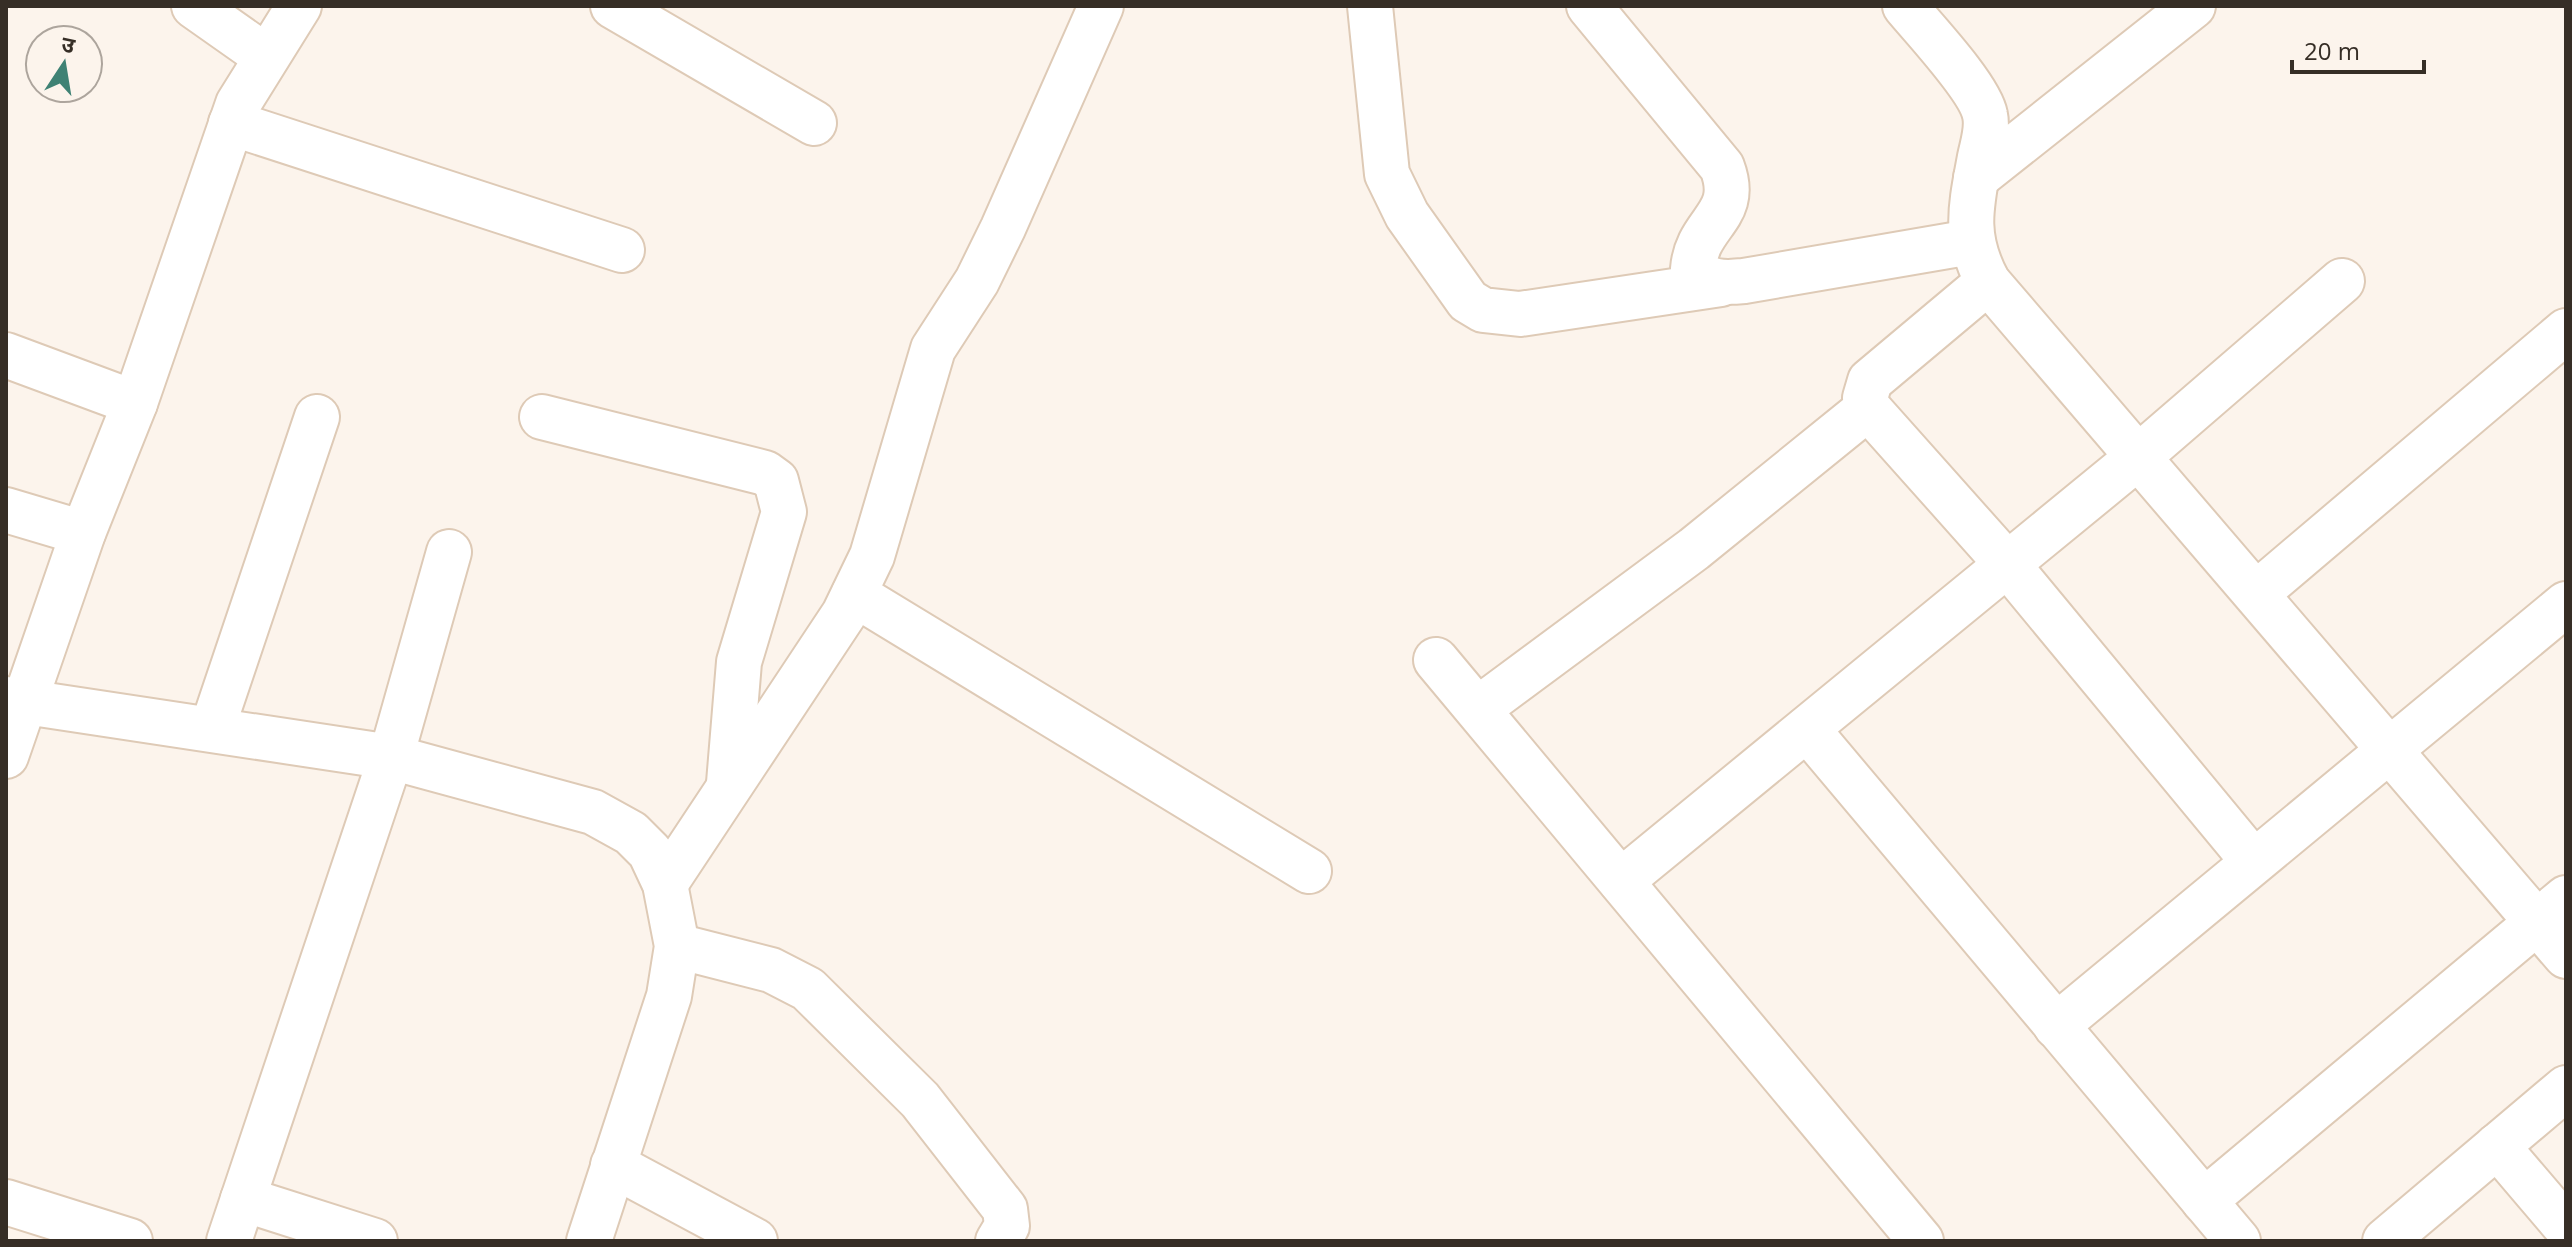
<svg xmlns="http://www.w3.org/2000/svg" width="2572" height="1247" font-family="'Open Sans','Noto Sans Devanagari',sans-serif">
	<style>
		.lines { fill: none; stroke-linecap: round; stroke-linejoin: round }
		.street-casing { stroke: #decab6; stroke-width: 48 }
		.street { stroke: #fff; stroke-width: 44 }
	</style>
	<rect width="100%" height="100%" fill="#fcf4ec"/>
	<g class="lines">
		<defs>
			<g id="street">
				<polyline points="194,6 265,56"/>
				<polyline points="613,6 814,123"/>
				<polyline points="1370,6 1387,174 1407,215 1468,301 1483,310 1520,314 1721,284"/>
				<path d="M1589,6L1722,167C1741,217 1697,221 1693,269C1709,283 1723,283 1744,281L1971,242"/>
				<path d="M1905,6C1924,29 1980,88 1985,115C1988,129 1983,143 1980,157C1971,206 1963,236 1988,282L2566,956"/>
				<polyline points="231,123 622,250"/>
				<polyline points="1976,178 2193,6"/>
				<polyline points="1988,282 1870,381 1865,398 1868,408 2008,565 2253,861"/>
				<polyline points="6,355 135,403"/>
				<polyline points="542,417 765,473 776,481 784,512 739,662 729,783"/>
				<polyline points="6,510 83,533"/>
				<polyline points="2257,593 2566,331"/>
				<polyline points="854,594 1309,871"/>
				<polyline points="1436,660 1921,1241"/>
				<polyline points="6,699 391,757 593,812 631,833 650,852 665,884 677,946 669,996 589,1241"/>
				<polyline points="1478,709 1694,549 1868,408"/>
				<polyline points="212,729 317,417"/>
				<polyline points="1807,729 2238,1241"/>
				<polyline points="6,756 83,533 135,403 238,104 299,6"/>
				<polyline points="1621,881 2137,458 2342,281"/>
				<polyline points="665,884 844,614 872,556 933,349 977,281 1003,228 1101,6"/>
				<polyline points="677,946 771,970 808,989 920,1100 1005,1209 1007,1226 998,1241"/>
				<polyline points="2056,1026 2566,604"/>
				<polyline points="2497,1146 2566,1227"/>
				<polyline points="613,1165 755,1241"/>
				<polyline points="243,1199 375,1241"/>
				<polyline points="2204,1201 2566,898"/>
				<polyline points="6,1202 130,1241"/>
				<polyline points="229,1241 391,757 449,552"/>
				<polyline points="2385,1241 2566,1088"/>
			</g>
		</defs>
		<use href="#street" class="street-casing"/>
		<use href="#street" class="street"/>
	</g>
	<rect width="2572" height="1247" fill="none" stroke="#362e26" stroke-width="16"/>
	<g transform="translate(64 64) rotate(12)"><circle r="38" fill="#fcf4ec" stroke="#ada59d" stroke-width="2"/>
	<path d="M0-6L14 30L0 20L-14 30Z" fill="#3f8274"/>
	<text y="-12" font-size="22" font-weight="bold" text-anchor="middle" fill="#362e26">उ</text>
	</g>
	<path d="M2292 60v12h132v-12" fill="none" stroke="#362e26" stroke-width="4"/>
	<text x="2304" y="60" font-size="24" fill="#362e26" stroke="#fcf4ec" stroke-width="6" paint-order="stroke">20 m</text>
</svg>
